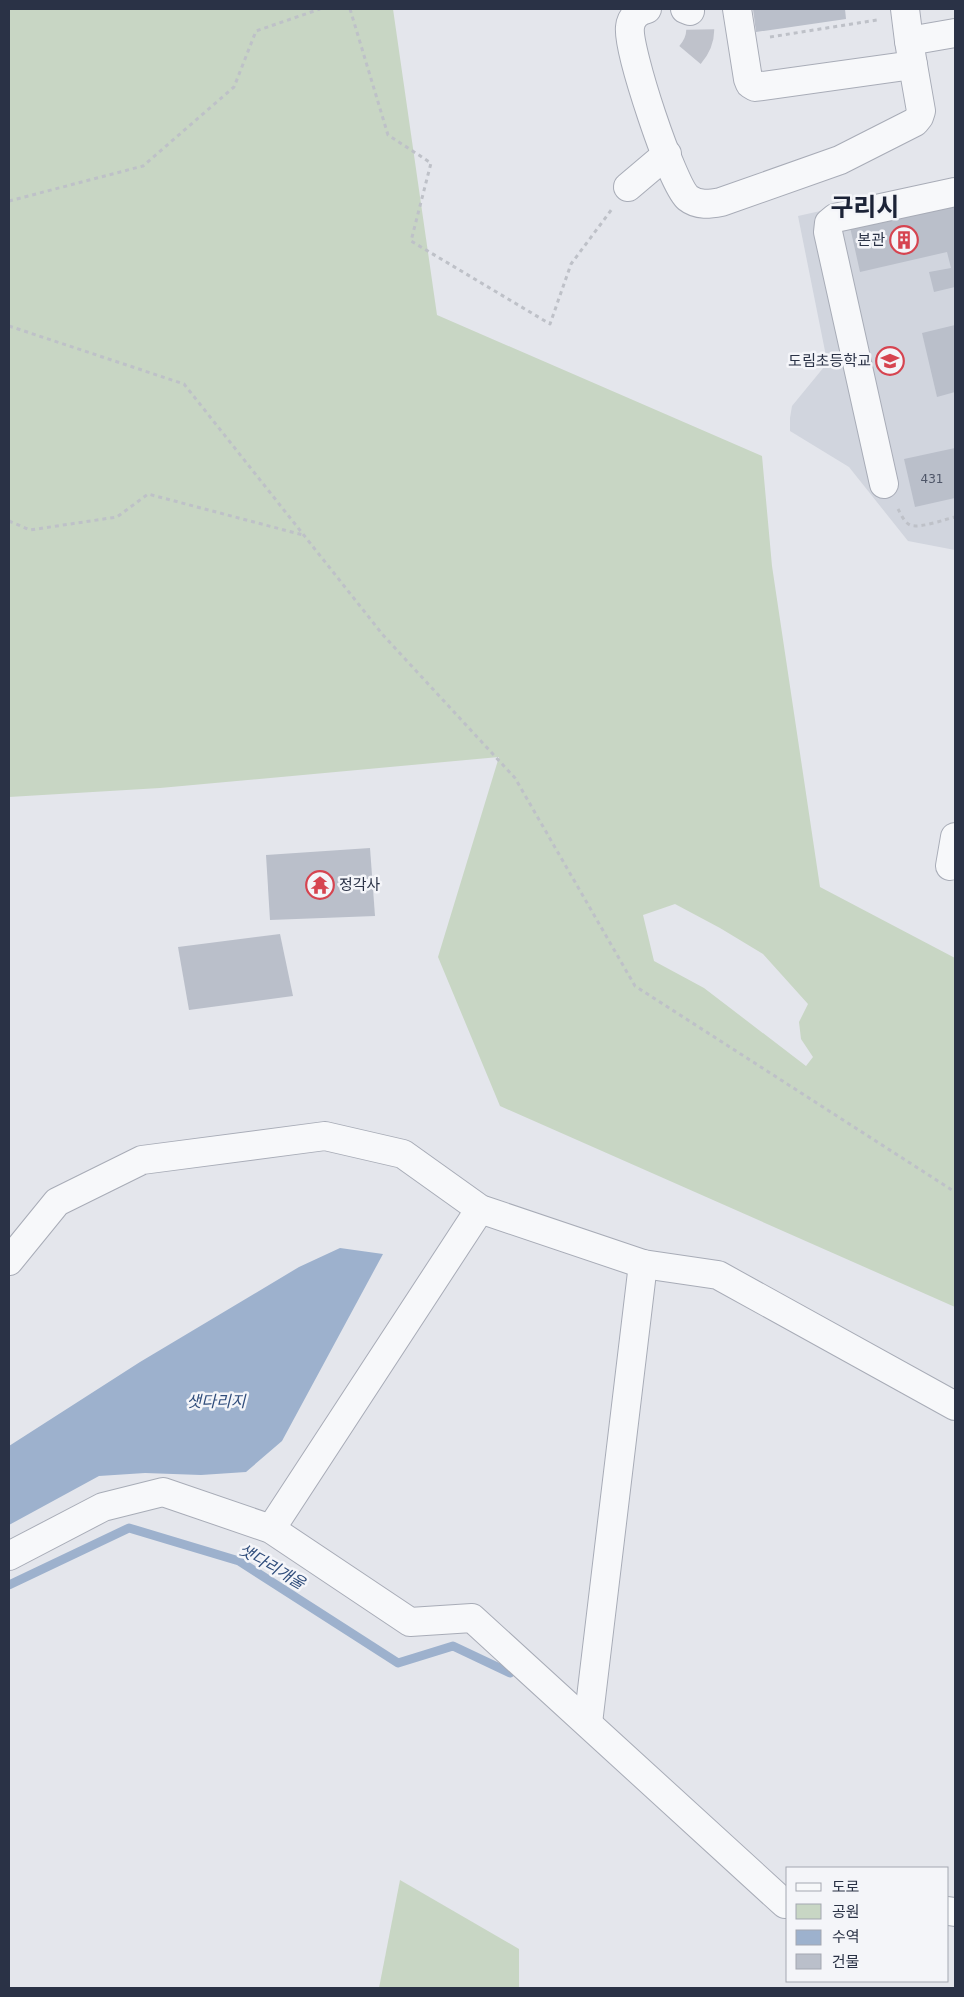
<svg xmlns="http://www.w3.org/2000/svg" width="964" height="1997" font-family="'DejaVu Sans','Noto Sans KR',sans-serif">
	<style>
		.built { fill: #d1d5de }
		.green { fill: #c8d6c4; fill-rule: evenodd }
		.water { fill: #9db1cd }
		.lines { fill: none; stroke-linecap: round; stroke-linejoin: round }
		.stream { stroke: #9db1cd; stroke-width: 9 }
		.building { fill: #babfca }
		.minor-tunnel { stroke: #bfc2cb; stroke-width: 28; stroke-dasharray: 28 14; stroke-linecap: butt }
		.minor-casing { stroke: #a8acb7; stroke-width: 30 }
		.path { stroke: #bec1c8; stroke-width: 3; stroke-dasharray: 4 4; stroke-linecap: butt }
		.minor { stroke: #f7f8fa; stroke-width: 28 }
		.labels { text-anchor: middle; stroke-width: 5; stroke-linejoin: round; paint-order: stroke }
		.number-label { font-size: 12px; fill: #4e5567 }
		.poi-label { font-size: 15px; fill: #2a3246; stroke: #f4f5f9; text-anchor: end }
		.water-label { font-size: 16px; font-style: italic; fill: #314e7c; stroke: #f4f5f9 }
		.town-label { font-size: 25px; font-weight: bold; fill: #1c2337; stroke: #f4f5f9 }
	</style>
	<rect width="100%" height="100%" fill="#e4e6ec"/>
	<polygon class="built" points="955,181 955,550 908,541 849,467 790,431 790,418 792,406 824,367 826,356 798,216"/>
	<g class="green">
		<path d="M9,9H393L437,315L762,456L772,566L820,887L955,958V1307L500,1106L438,957L499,757L160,788L9,797ZM675,904L720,928L763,954L808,1004L799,1022L801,1039L813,1057L806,1066L704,988L654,961L643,915Z"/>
		<polygon points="400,1880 519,1949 519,1988 379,1988"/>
	</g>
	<polygon class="water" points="340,1248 383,1254 282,1441 246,1472 201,1475 145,1473 99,1476 9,1525 9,1446 140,1362 299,1267"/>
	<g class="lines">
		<polyline class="stream" points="9,1585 129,1528 239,1561 398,1663 453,1646 510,1673"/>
	</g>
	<g class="building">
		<polygon points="753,9 845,9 846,19 756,32"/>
		<polygon points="955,204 955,287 934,292 929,272 951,268 947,252 860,272 850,227"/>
		<polygon points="955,325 955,392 937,397 922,333"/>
		<polygon points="955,448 955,498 915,507 904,459"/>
		<polygon points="370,848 375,916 270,920 266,855"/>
		<polygon points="280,934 293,996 189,1010 178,947"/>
	</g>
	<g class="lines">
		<path class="minor-tunnel" d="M690,55C701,42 706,22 690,11"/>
		<defs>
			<g id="minor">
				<path d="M647,9C638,11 631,17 630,27C627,49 672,185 688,198C698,206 710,204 721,202L840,160L915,122L919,117L921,111L913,65"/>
				<polyline points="685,9 690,11"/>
				<polyline points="737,9 748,79 750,84 755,87 913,65 909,41 955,33"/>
				<polyline points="905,9 909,41"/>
				<polyline points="628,187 667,154"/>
				<polyline points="884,484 828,232 829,223 835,218 955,192"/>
				<polyline points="950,866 955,837"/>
				<polyline points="9,1261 57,1202 142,1160 325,1136 403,1154 480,1209 643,1264 718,1275 955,1406"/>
				<polyline points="271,1529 480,1209"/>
				<polyline points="9,1556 103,1507 163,1492 271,1529 410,1622 472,1618 785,1904 788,1904"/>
				<polyline points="588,1723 643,1264"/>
				<polyline points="948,1911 955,1912"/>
			</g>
		</defs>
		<use href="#minor" class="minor-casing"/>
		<g class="path">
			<polyline points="350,9 388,135 431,163 411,241 550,324 571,264 612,209"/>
			<polyline points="770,37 877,20"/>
			<polyline points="9,201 143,166 234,87 256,31 320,9"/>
			<polyline points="9,326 184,384 383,635 515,778 635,986 955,1192"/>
			<path d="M898,509C901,514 904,522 910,525C919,529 946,519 955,517"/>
			<polyline points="9,521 30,530 117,517 148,494 303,535"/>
		</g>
		<use href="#minor" class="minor"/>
	</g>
	<defs>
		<symbol id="building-ring" viewBox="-11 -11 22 22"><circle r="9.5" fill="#f4f5f9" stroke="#d64450" stroke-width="1.5"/><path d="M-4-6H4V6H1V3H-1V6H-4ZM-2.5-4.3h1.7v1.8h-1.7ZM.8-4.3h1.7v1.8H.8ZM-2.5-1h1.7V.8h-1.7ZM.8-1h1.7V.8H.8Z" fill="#d64450"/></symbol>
		<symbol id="school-ring" viewBox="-11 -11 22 22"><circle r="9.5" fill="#f4f5f9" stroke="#d64450" stroke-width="1.5"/><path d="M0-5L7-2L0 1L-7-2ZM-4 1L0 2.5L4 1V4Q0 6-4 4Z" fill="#d64450"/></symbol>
		<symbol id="temple-ring" viewBox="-11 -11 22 22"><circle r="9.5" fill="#f4f5f9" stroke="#d64450" stroke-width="1.5"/><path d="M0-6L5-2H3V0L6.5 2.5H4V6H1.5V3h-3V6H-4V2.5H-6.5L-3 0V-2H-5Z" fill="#d64450"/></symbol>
	</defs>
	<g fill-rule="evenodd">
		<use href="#building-ring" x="888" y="224" width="32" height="32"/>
		<use href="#school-ring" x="874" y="345" width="32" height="32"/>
		<use href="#temple-ring" x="304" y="869" width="32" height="32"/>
	</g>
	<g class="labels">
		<g class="number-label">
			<text x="932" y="483">431</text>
		</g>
		<g class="poi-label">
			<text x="885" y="245">본관</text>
			<text x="871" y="366">도림초등학교</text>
			<text x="339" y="890" text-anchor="start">정각사</text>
		</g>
		<g class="water-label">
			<text x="216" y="1407">샛다리지</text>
			<text transform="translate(272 1566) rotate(30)" y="6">샛다리개울</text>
		</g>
		<g class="town-label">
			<text x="865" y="216">구리시</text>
		</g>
	</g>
	<rect width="964" height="1997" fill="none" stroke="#2a3246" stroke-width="20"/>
	<rect x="786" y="1867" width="162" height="115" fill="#f4f5f9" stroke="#a3a7b1"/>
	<rect x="796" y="1883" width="25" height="8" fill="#f7f8fa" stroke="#a3a7b1"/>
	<text x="832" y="1892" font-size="15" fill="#2a3246">도로</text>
	<rect x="796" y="1904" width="25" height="15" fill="#c8d6c4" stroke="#a3a7b1"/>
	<text x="832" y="1917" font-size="15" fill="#2a3246">공원</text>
	<rect x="796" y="1930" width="25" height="15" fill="#9db1cd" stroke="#a3a7b1"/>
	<text x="832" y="1942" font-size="15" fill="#2a3246">수역</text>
	<rect x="796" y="1954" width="25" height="15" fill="#babfca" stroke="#a3a7b1"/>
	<text x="832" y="1967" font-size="15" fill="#2a3246">건물</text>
</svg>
